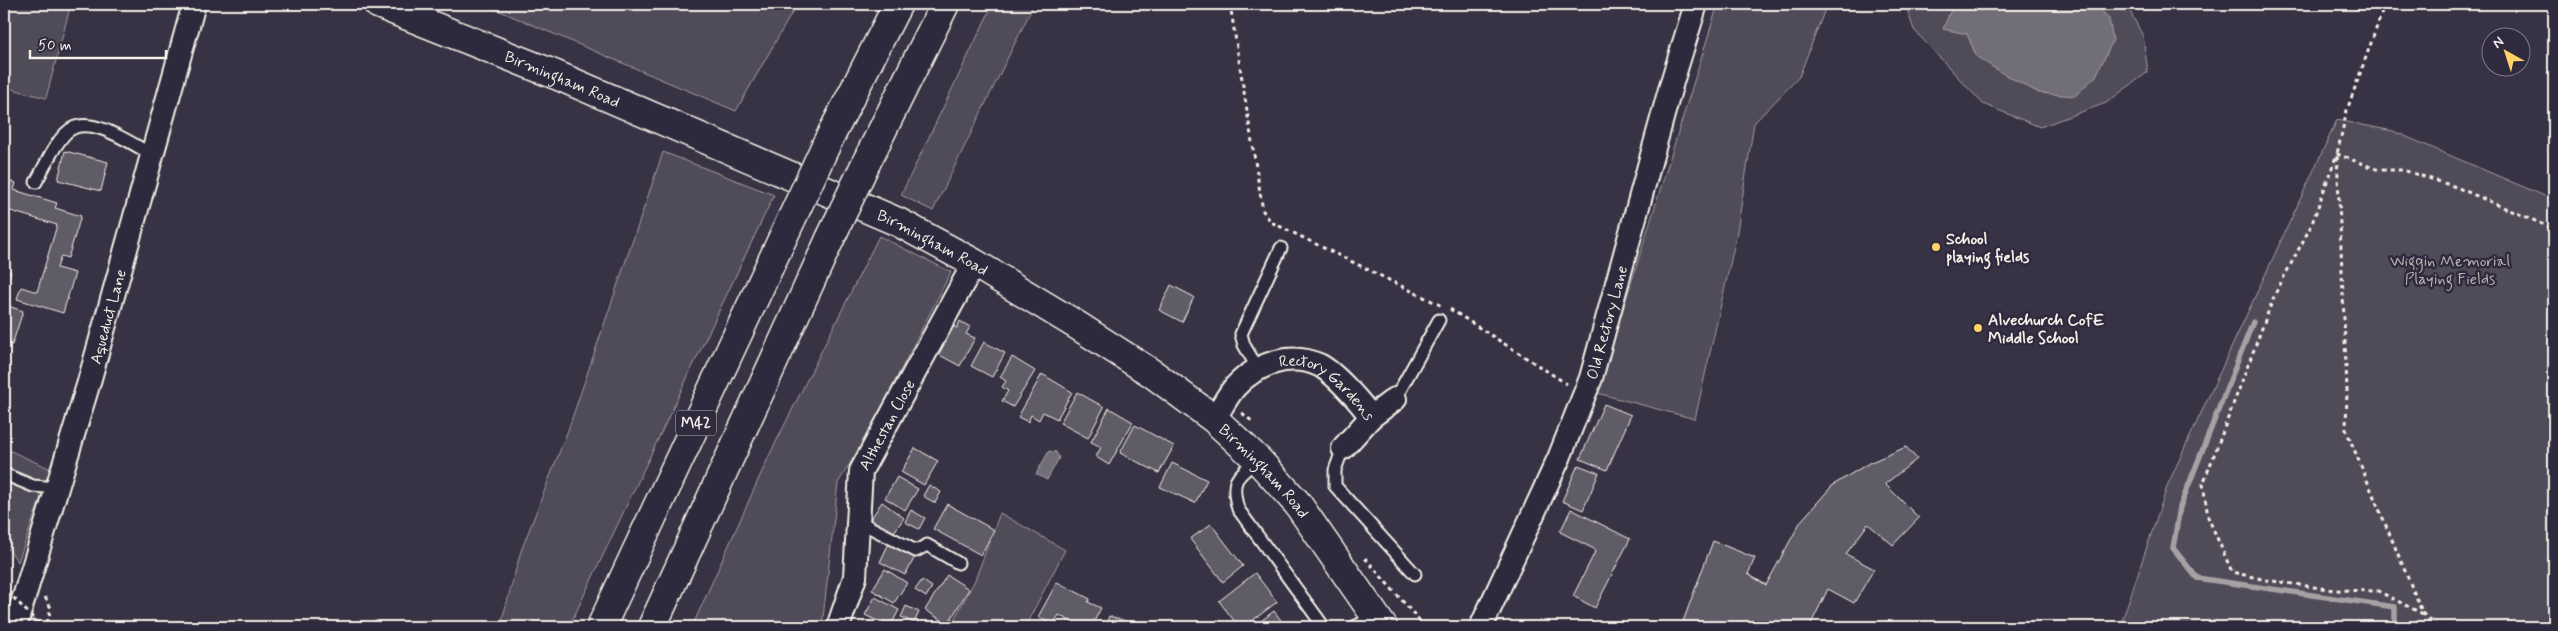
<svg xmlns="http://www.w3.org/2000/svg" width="2558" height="631" font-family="Mynerve,sans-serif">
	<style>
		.green { fill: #504b59; stroke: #a29ea0 }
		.water { fill: #726e77; stroke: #a6a2a4 }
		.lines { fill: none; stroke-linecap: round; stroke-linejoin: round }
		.stream { stroke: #a6a2a4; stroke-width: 5.5 }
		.canal { stroke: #726e77; stroke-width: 19 }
		.building { fill: #5f5c67; stroke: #f4f1e8 }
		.service-casing { stroke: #f4f1e8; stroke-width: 15 }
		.minor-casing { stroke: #f4f1e8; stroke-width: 26 }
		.secondary-casing { stroke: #f4f1e8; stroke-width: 31 }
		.motorway-casing { stroke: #f4f1e8; stroke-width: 31 }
		.path { stroke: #f4f1e8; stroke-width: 3; stroke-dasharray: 4 4; stroke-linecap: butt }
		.service { stroke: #2f2a3d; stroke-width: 11 }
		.minor { stroke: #2f2a3d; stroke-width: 22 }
		.secondary { stroke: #2f2a3d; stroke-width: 28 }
		.motorway { stroke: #2f2a3d; stroke-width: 28 }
		.motorway-bridge-casing { stroke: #f4f1e8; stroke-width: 31; stroke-linecap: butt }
		.path-bridge { stroke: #f4f1e8; stroke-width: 3; stroke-dasharray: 4 4; stroke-linecap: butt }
		.motorway-bridge { stroke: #2f2a3d; stroke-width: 28 }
		.poi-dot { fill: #ffd166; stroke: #2f2a3d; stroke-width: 2 }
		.labels { text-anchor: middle; stroke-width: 5; stroke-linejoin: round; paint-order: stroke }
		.shield { fill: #2f2a3d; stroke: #b9b5b5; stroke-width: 1 }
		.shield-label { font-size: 15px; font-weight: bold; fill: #f4f1e8 }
		.street-label { font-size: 16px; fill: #f4f1e8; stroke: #2f2a3d }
		.poi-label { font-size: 16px; font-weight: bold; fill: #f4f1e8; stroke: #2f2a3d; text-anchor: start }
		.park-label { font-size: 16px; fill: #bbb7b6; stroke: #2f2a3d }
	</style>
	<rect width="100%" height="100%" fill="#373244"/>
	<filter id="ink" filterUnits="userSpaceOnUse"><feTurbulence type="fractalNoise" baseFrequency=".02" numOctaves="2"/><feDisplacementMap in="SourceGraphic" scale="10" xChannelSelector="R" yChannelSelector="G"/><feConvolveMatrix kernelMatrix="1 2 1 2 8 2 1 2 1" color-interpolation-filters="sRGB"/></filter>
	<g filter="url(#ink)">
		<g class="green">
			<polygon points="4,4 71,4 46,98 4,87"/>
			<polygon points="483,4 797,4 736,111"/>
			<polygon points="993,4 1034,4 933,211 901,195"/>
			<polygon points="1718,4 1827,4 1799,77 1754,123 1736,238 1695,419 1597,393"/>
			<polygon points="1905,4 1986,4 1967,34 1977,57 2039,93 2109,19 2096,4 2126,4 2143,36 2148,72 2106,103 2040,127 1983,104 1914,30"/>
			<polygon points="2337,120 2393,131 2554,200 2554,627 2120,627 2168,484"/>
			<polygon points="663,152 774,195 569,627 500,627 521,551 568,430"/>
			<polygon points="879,236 951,272 868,434 838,483 822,627 692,627 769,456"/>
			<polygon points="4,448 51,469 18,562 4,543"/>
			<polygon points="1000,513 1065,550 1025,627 950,627 975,580"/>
		</g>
		<g class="water">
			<polygon points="1986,4 2096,4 2109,19 2113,40 2096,76 2075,96 2039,93 2002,73 1977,57 1967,34 1943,29 1953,5 1983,11"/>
			<polygon points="1049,451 1056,452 1059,458 1047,480 1036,474"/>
		</g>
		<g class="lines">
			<polyline class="stream" points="2253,322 2180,507 2173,548 2197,578 2395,607 2395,627"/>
			<polyline class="canal" points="4,600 30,627"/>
		</g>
		<g class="building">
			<polygon points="65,151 108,162 101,191 58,180"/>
			<polygon points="4,179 16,183 14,190 57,203 55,208 81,216 68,258 61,256 57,268 75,273 63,313 17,299 21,287 37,292 57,225 4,209"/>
			<polygon points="4,269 11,272 5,288 4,288"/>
			<polygon points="1171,285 1194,297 1182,322 1159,310"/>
			<polygon points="8,306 23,311 12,345 4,342 4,319"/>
			<polygon points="960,321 970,327 966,334 975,338 960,366 934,352 949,324 957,328"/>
			<polygon points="984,342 1005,353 992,377 971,366"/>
			<polygon points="1012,357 1035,371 1013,407 1002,401 1008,391 1002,387 1006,381 1000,377"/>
			<polygon points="1042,374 1072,392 1057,419 1043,412 1039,420 1031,415 1028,422 1018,417"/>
			<polygon points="1077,392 1104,407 1088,438 1060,423"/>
			<polygon points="1604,404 1631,415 1607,470 1580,459"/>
			<polygon points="1109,408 1133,422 1109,465 1096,457 1101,447 1091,442"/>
			<polygon points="1135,425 1174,446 1159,473 1120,453"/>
			<polygon points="1906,447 1917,459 1885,484 1919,518 1893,545 1868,524 1846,554 1874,569 1854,603 1828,589 1810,626 1816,627 1681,627 1713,541 1755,558 1748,574 1766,585 1801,521 1833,485 1869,463"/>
			<polygon points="915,448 938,461 924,485 901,472"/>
			<polygon points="1172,463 1207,480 1195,503 1160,487"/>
			<polygon points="1578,465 1599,473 1583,510 1562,501"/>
			<polygon points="897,477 918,489 905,510 885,498"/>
			<polygon points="929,485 941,492 935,503 923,496"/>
			<polygon points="882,502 904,518 892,535 870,520"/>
			<polygon points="947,504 994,530 981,555 933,529"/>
			<polygon points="1571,509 1630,539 1595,608 1573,596 1596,550 1560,532"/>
			<polygon points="911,510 925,518 919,529 905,522"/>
			<polygon points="1211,524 1243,566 1223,582 1190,539"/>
			<polygon points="889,543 915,557 905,575 880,562"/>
			<polygon points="885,569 907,583 894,603 872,590"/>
			<polygon points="1255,573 1277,602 1244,627 1239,627 1219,601"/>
			<polygon points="947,575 969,589 948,624 925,610"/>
			<polygon points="922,580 932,587 926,597 915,590"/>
			<polygon points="1057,582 1090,599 1088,602 1101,608 1091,627 1081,627 1059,615 1053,625 1038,617"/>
			<polygon points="875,597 899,610 890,627 865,615"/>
			<polygon points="906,606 919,612 914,623 901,617"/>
			<polygon points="1274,611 1286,627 1253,627"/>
			<polygon points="1109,616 1138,625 1137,627 1105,627"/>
			<polygon points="863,623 872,627 861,627"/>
		</g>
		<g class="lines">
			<defs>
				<g id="service">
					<path d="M36,182C45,166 53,146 66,133C87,111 131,144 153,155"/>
					<polyline points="1258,369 1244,345 1241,334 1281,248"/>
					<polyline points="1395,399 1439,320"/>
					<polyline points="1343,448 1335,470 1335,486 1415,574"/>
					<path d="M1258,460C1236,477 1230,480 1238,509L1324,627"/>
					<polyline points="4,474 33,486 57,488"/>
					<polyline points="858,521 916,551 927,545 958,563"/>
					<polyline points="1354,627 1375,617"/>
				</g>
				<g id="minor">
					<path id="s1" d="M1214,419C1221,409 1227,396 1235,387C1256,364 1290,352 1319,365C1335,373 1361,403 1371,417L1395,399"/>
					<polyline points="1343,448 1371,417"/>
					<path id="s2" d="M15,627L89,382L194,4"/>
					<path id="s3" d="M838,627L855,577L861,471L974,263"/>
					<path id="s4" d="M1481,627L1559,458L1591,378L1672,82L1696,4"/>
				</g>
				<g id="secondary">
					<path id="s5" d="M378,4L556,75L898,222L974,263L1075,324L1153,374L1214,419L1258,460L1297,503L1383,627"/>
				</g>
				<g id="motorway">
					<polyline points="826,145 898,4"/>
					<polyline points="866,163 945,4"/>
					<polyline points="601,627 792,218"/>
					<polyline points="652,627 830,239"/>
				</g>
			</defs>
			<use href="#service" class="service-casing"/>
			<use href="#minor" class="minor-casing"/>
			<use href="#secondary" class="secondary-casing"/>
			<use href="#motorway" class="motorway-casing"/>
			<g class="path">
				<polyline points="1230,4 1263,211 1271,222 1442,306"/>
				<polyline points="2385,4 2347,110 2337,154 2347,389 2346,430 2423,614 2438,627"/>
				<polyline points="1450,309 1567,384"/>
				<polyline points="1242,413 1253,422"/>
				<polyline points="1365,558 1425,627"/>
				<polyline points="45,597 51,608 46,627"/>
				<polyline points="2423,614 2378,591 2334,590 2266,580 2232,572 2208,517 2203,484 2275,294 2311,226 2337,154 2379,170 2403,170 2456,187 2554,229"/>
			</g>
			<use href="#service" class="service"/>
			<use href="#minor" class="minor"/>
			<use href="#secondary" class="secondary"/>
			<use href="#motorway" class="motorway"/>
			<defs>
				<g id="motorway-bridge">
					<polyline points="792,218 826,145"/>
					<polyline points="830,239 866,163"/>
				</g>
			</defs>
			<use href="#motorway-bridge" class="motorway-bridge-casing"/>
			<polyline class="path-bridge" points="8,592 42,627"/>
			<use href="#motorway-bridge" class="motorway-bridge"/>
		</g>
	</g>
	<g class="poi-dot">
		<circle cx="1936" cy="247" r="5"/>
		<circle cx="1978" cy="328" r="5"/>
	</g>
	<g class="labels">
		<rect class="shield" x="676" y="410.5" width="40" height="25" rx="4"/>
		<g class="shield-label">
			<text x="696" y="428">M42</text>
		</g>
		<g class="street-label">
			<text dy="6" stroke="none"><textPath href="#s5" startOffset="199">Birmingham Road</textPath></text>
			<text dy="6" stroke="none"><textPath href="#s5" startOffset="604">Birmingham Road</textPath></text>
			<text dy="6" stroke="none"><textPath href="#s2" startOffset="324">Aqueduct Lane</textPath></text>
			<text dy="6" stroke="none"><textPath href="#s4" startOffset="330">Old Rectory Lane</textPath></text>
			<text dy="6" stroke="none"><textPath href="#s1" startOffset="148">Rectory Gardens</textPath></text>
			<text dy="6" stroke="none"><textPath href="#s3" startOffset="212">Althestan Close</textPath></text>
			<text dy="6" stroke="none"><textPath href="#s5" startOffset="1009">Birmingham Road</textPath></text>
		</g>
		<g class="poi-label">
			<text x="1946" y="244">School<tspan x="1946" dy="18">playing fields</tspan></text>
			<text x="1988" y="325">Alvechurch CofE<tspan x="1988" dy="18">Middle School</tspan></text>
		</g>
		<g class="park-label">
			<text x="2450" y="266">Wiggin Memorial<tspan x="2450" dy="18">Playing Fields</tspan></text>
		</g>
	</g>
	<rect width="2558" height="631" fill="none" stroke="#2f2a3d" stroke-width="20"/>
	<rect x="10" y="10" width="2538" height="611" fill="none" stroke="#f4f1e8" stroke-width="2" filter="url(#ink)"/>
	<g transform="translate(2506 52) rotate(321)"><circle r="24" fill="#2f2a3d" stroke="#7e7a81"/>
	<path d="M0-4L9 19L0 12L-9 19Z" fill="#ffd166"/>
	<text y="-8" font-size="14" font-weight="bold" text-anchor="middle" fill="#f4f1e8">N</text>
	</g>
	<path d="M30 50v8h136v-8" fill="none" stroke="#f4f1e8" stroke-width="2.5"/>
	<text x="38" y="50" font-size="15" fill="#f4f1e8" stroke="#2f2a3d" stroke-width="4" paint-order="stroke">50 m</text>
</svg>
